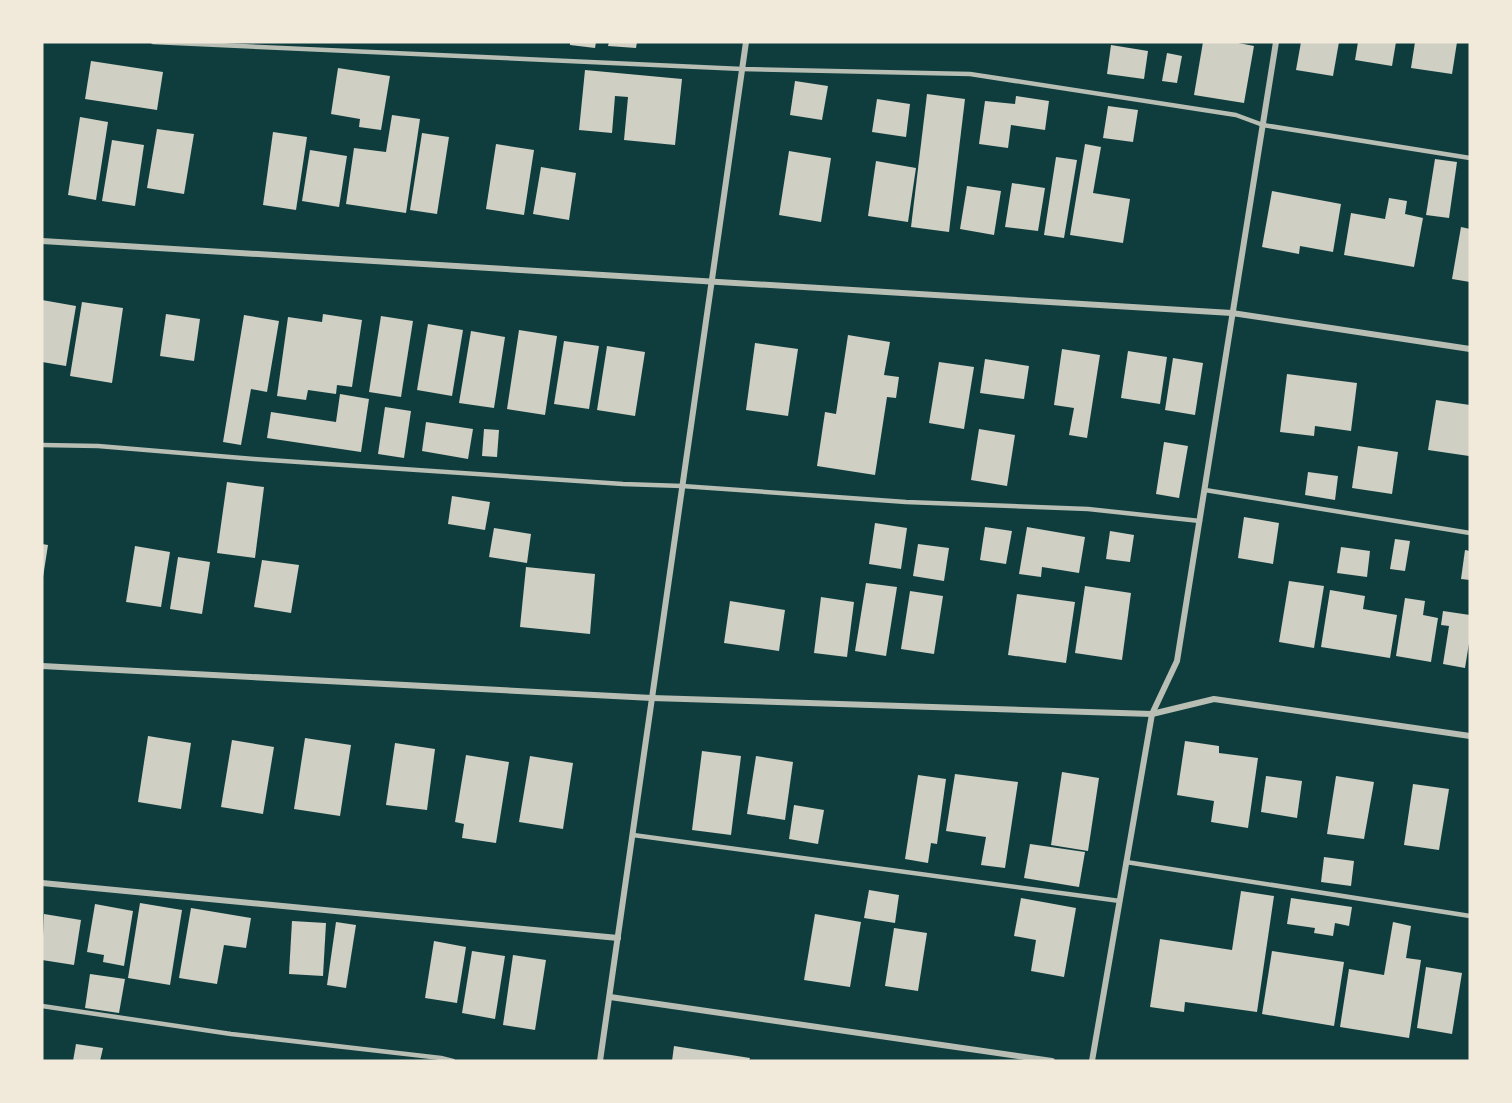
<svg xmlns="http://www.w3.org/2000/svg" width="1512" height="1103" font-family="'DejaVu Sans',sans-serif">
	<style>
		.building { fill: #cfcfc3 }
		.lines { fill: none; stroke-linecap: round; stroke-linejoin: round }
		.service { stroke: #b8beb3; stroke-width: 4.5 }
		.minor { stroke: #b8beb3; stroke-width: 6 }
	</style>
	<rect width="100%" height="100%" fill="#0f3d3e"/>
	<g class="building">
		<polygon points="570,42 596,42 595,48 570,45"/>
		<polygon points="609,42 637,42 636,48 608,46"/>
		<polygon points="1203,42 1233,42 1254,46 1244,103 1194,95"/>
		<polygon points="1301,42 1339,42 1333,76 1296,70"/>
		<polygon points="1358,42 1396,42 1392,66 1355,60"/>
		<polygon points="1415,42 1457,42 1452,74 1411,68"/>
		<polygon points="1111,45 1148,51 1144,79 1107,74"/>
		<polygon points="1167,53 1182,56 1177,83 1162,81"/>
		<polygon points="91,61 163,72 157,110 85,99"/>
		<polygon points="338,68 390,76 381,130 359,127 360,119 331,114"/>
		<polygon points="585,70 682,79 675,145 624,140 628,97 615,96 612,133 579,130"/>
		<polygon points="795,81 828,86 822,120 790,115"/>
		<polygon points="927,94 965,99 949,232 911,227"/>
		<polygon points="1016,96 1049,101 1045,130 1011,125 1008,148 979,144 985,101 1015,104"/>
		<polygon points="877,99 910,104 906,137 872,132"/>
		<polygon points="1108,106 1138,110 1133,142 1103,138"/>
		<polygon points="392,115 420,119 406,213 346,204 354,148 386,152"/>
		<polygon points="80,117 108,122 96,200 68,195"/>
		<polygon points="157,129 194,134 184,194 147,188"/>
		<polygon points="273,132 307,137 296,210 263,205"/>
		<polygon points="422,133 449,137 437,214 410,210"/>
		<polygon points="112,140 144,145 135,206 102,201"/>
		<polygon points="496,144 534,150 524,215 486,209"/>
		<polygon points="1085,144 1101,147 1093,193 1130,199 1123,243 1070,235"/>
		<polygon points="310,150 347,156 339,207 302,201"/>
		<polygon points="789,151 831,158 821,222 779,215"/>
		<polygon points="1056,157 1077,160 1064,238 1044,235"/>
		<polygon points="1435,159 1457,162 1449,218 1426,215"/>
		<polygon points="876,161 916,168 908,222 868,216"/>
		<polygon points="541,167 576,173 569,220 533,214"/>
		<polygon points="1012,183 1045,188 1038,231 1005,227"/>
		<polygon points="967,186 1001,191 994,235 960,229"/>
		<polygon points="1272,191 1341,204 1333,252 1300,246 1299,254 1262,247"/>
		<polygon points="1389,198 1407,201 1405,214 1423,218 1414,267 1344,255 1351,213 1385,219"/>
		<polygon points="1461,227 1470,229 1470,282 1452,279"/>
		<polygon points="42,300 76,306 66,366 42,362"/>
		<polygon points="82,302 123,308 112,383 70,376"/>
		<polygon points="166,314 200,319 194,361 160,356"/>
		<polygon points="323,314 362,320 352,387 337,385 336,394 308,390 306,400 277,396 288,317 322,322"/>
		<polygon points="244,315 279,321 267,392 251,389 241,445 223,442"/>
		<polygon points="381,316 413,321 401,397 369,392"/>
		<polygon points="428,324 463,330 452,396 417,390"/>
		<polygon points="519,330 557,336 545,415 507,409"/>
		<polygon points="471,331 505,337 494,408 459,403"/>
		<polygon points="848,335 890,342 884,375 899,377 896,398 887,397 875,475 817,466 825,412 836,414"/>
		<polygon points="564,341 599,346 589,409 554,404"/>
		<polygon points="755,343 798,349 788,416 746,410"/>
		<polygon points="607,346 645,352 635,416 597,410"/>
		<polygon points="1062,349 1100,355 1087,438 1069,435 1074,408 1054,405"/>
		<polygon points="1128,351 1167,357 1160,404 1121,398"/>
		<polygon points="1173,358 1203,363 1195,415 1165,410"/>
		<polygon points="985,359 1029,366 1024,399 980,393"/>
		<polygon points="939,362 974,367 964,429 929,423"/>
		<polygon points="1287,374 1357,383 1351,431 1315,426 1314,436 1280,432"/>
		<polygon points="340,394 369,399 361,452 267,438 271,412 336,422"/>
		<polygon points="1436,400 1470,405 1469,456 1428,450"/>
		<polygon points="385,407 411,411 404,458 378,454"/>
		<polygon points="426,422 473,429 468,459 422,451"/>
		<polygon points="484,429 499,430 497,457 482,456"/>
		<polygon points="979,429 1015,435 1007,486 971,480"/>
		<polygon points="1164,442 1188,446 1179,498 1156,494"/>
		<polygon points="1358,446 1398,452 1392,494 1352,488"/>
		<polygon points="1308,472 1338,476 1335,500 1305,495"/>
		<polygon points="227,482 264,487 255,558 217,553"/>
		<polygon points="452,496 490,502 485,530 448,524"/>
		<polygon points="1244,517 1279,523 1273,564 1238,558"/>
		<polygon points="875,523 907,528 901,569 869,564"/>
		<polygon points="985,527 1012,531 1006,564 980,560"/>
		<polygon points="1027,527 1085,537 1079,573 1042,567 1041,577 1019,574"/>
		<polygon points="494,528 531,534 527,563 489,557"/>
		<polygon points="1110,531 1134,535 1130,562 1106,559"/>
		<polygon points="1395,539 1410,541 1405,571 1390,569"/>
		<polygon points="42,544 48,545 43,577 42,577"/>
		<polygon points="918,544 949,548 944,581 913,576"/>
		<polygon points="135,546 170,552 161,607 126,602"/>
		<polygon points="1341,547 1370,551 1367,577 1337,573"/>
		<polygon points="1465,550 1470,551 1470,580 1461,579"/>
		<polygon points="178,557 210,562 202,614 170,609"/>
		<polygon points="262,560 299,565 291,613 254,607"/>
		<polygon points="526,567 595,574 590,634 520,627"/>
		<polygon points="1289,581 1324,586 1314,648 1279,642"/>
		<polygon points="866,583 897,587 886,656 855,651"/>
		<polygon points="1085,586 1131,593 1122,660 1075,653"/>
		<polygon points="1330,590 1365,596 1363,609 1397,615 1390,658 1321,647"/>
		<polygon points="910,591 943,596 934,654 901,649"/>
		<polygon points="1017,594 1075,602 1066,663 1008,655"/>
		<polygon points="821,597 854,602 847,657 814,653"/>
		<polygon points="1405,598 1425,601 1423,615 1438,618 1431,662 1396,656"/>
		<polygon points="730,601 785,610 779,651 724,643"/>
		<polygon points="1443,611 1470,615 1470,637 1465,668 1443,664 1449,626 1441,625"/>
		<polygon points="148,736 191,743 181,809 138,802"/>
		<polygon points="305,738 351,745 340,816 294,809"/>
		<polygon points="232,740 274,747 263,814 221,807"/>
		<polygon points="1185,741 1219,746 1219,753 1258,758 1248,828 1211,822 1214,801 1177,795"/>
		<polygon points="395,743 435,749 427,810 386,805"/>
		<polygon points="702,751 741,756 731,835 692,830"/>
		<polygon points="466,755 509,762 496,843 462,838 464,824 455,822"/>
		<polygon points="530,756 573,763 563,829 519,822"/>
		<polygon points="756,756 793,762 785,820 747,814"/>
		<polygon points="1062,772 1099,778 1088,851 1051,845"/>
		<polygon points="955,774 1018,782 1005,868 981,865 986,837 946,831"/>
		<polygon points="918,775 946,779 937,844 931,843 928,863 905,859"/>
		<polygon points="1266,776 1302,781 1297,818 1261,812"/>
		<polygon points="1336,776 1374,782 1364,839 1327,834"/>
		<polygon points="1413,784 1449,789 1439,850 1404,845"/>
		<polygon points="794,805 824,810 818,844 789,839"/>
		<polygon points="1030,844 1085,852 1079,887 1024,878"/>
		<polygon points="1324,857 1354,861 1351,886 1321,882"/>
		<polygon points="869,890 899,895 895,923 864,918"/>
		<polygon points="1241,891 1274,896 1257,1012 1185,1002 1184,1012 1150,1007 1160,939 1232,950"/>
		<polygon points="1021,898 1076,908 1064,977 1031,971 1036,940 1014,936"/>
		<polygon points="1291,898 1352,907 1349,926 1335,923 1333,936 1314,933 1315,928 1287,924"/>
		<polygon points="140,903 182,910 170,985 128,978"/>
		<polygon points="95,904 133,911 124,966 103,962 104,955 87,952"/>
		<polygon points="191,908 251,918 246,948 224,945 217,984 179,978"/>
		<polygon points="44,914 81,920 74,965 42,960"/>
		<polygon points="815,914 861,922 850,987 804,980"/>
		<polygon points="292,921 326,923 323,976 289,974"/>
		<polygon points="336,922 356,925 346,988 327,985"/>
		<polygon points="1393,922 1411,926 1406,958 1421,960 1409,1038 1340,1027 1349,969 1384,975"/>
		<polygon points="894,928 927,933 918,991 885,986"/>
		<polygon points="434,941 466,947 457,1003 425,998"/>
		<polygon points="472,951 505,956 495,1019 462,1013"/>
		<polygon points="1272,951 1344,962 1334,1026 1262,1014"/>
		<polygon points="513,955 546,960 535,1030 503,1025"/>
		<polygon points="1426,967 1462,973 1452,1034 1417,1028"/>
		<polygon points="90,974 125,979 119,1013 85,1008"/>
		<polygon points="76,1044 103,1048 100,1061 73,1061"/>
		<polygon points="674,1046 750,1058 749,1061 672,1061"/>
	</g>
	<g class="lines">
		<g class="service">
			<polyline points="153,42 742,69 970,74 1236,115 1263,125 1470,158"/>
			<polyline points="42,445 98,446 254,459 623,484 682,486 906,502 1088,509 1200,521"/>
			<polyline points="1205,490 1470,533"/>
			<polyline points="633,835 1120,901"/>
			<polyline points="1126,862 1470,916"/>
			<polyline points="42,1006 231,1034 441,1058 453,1061"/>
		</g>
		<g class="minor">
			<polyline points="42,241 1232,313 1470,349"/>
			<polyline points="42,666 652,698 1152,714 1214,699 1470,736"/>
			<polyline points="42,883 618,938"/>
			<polyline points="610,997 1052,1061"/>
			<polyline points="600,1061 746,42"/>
			<polyline points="1092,1061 1152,714 1177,661 1276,42"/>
		</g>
	</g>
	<rect width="1512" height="1103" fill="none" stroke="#f1e9da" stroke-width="87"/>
</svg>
